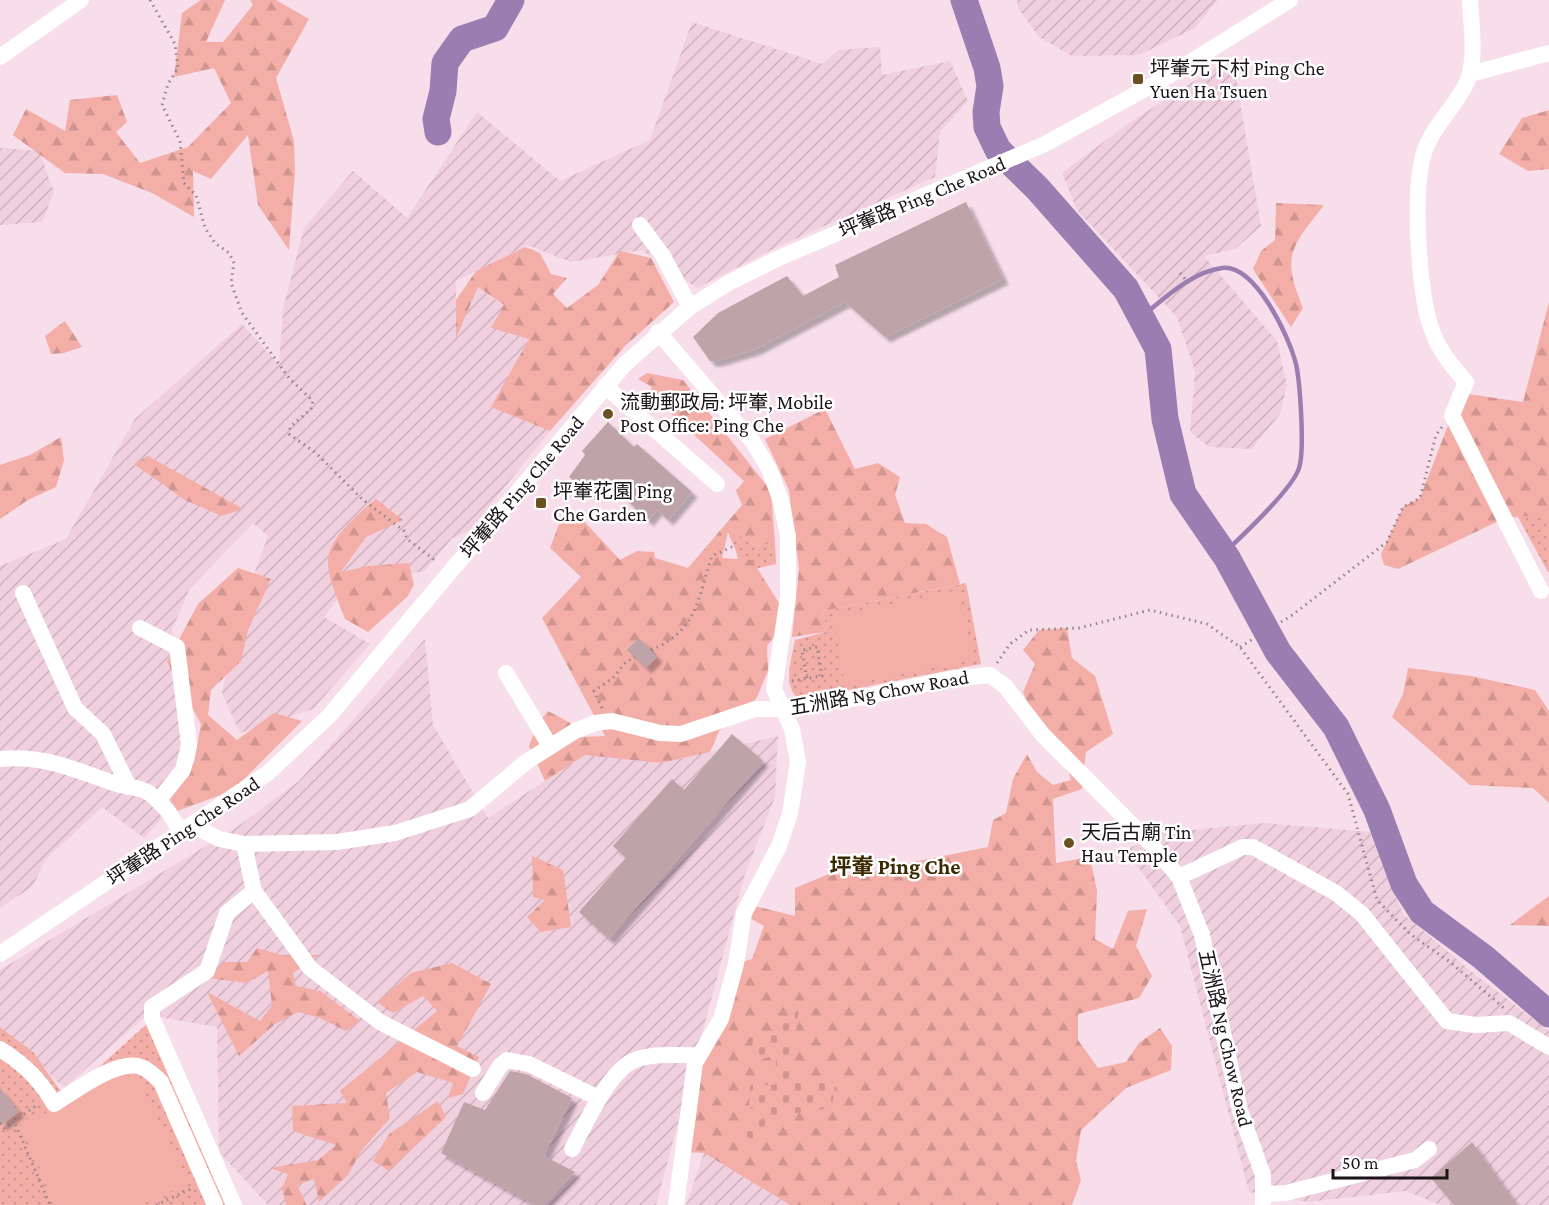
<svg xmlns="http://www.w3.org/2000/svg" width="1549" height="1205" font-family="'Crimson Pro','Noto Sans SC',serif">
	<style>
		.industrial { fill: url(#industrial-furrows) }
		.green { fill: url(#green-dots) }
		.forest { fill: url(#forest-firs) }
		.cemetery { fill: url(#cemetery-stones) }
		.pitch { fill: #f4aea8 }
		.lines { fill: none; stroke-linecap: round; stroke-linejoin: round }
		.stream { stroke: #9a7db1; stroke-width: 4.5 }
		.river { stroke: #9a7db1; stroke-width: 27 }
		.building { fill: #bea3a8; filter: url(#shadow) }
		.path { stroke: #95848c; stroke-width: 3; stroke-dasharray: 1.5 4.5; stroke-linecap: butt }
		.minor { stroke: #fff; stroke-width: 16 }
		.poi-dot { fill: #6a5122; stroke: #fff; stroke-width: 2 }
		.labels { text-anchor: middle; stroke-width: 5; stroke-linejoin: round; paint-order: stroke }
		.poi-label { font-size: 20px; fill: #1b1317; stroke: #fff; text-anchor: start }
		.street-label { font-size: 20px; fill: #1b1317; stroke: #fff }
		.quarter-label { font-size: 22px; font-weight: bold; fill: #3b2901; stroke: #fff }
	</style>
	<defs>
		<pattern id="industrial-furrows" width="10" height="10" patternUnits="userSpaceOnUse" patternTransform="scale(1.5)"><rect width="10" height="10" fill="#f0cfdf"/><path d="M-1 1l2-2M0 10L10 0M9 11l2-2" fill="none" stroke="#cdb1bf"/></pattern>
		<pattern id="green-dots" width="8" height="8" patternUnits="userSpaceOnUse" patternTransform="scale(1.5)"><rect width="8" height="8" fill="#f4aea8"/><path d="M2 2h.1M6 6h.1" fill="none" stroke="#d19590" stroke-width="1.8" stroke-linecap="round"/></pattern>
		<pattern id="forest-firs" width="22" height="20" patternUnits="userSpaceOnUse" patternTransform="scale(1.5)"><rect width="22" height="20" fill="#f4aea8"/><path d="M5 1l3.5 6h-7zM16 11l3.5 6h-7z" fill="#d19590"/></pattern>
		<pattern id="cemetery-stones" width="16" height="16" patternUnits="userSpaceOnUse" patternTransform="scale(1.5)"><rect width="16" height="16" fill="#f4aea8"/><path d="M2 7V4a2 2 0 0 1 4 0v3zM10 15v-3a2 2 0 0 1 4 0v3z" fill="#d19590"/></pattern>
		<filter id="shadow"><feDropShadow dx="5.5" dy="5.5" stdDeviation="1.5" flood-color="#0004"/></filter>
	</defs>
	<rect width="100%" height="100%" fill="#f7deea"/>
	<g class="industrial">
		<polygon points="1017,0 1218,0 1195,28 1139,55 1072,56 1039,37 1018,8"/>
		<polygon points="692,22 822,64 838,50 880,47 882,75 950,61 968,101 940,132 935,177 775,248 697,288 642,250 571,262 528,245 456,281 456,337 478,287 504,306 492,328 529,339 492,407 550,431 469,531 452,538 425,571 350,583 324,617 370,644 313,709 240,733 222,693 236,623 268,536 253,523 189,590 172,630 191,714 172,807 144,838 102,807 46,859 33,886 0,908 0,566 66,539 135,419 242,324 279,365 283,309 304,228 353,171 407,218 477,112 560,181 650,140"/>
		<polygon points="1218,66 1235,72 1261,226 1235,249 1204,256 1277,341 1287,385 1280,414 1252,449 1209,447 1190,432 1195,372 1177,317 1077,210 1062,173 1129,123"/>
		<polygon points="0,148 39,151 54,192 42,222 0,225"/>
		<polygon points="425,639 433,725 488,818 585,755 661,763 778,736 775,797 744,877 656,1205 268,1205 219,1152 217,1027 147,1015 65,1087 55,1080 33,1054 0,1027 0,970 234,829 299,781"/>
		<polygon points="1265,823 1371,832 1403,914 1477,976 1549,1031 1549,1205 1440,1205 1406,1191 1308,1202 1249,1192 1180,926 1126,850 1161,833"/>
		<polygon points="704,1153 790,1205 686,1205"/>
	</g>
	<g class="green">
		<polygon points="1549,502 1549,572 1548,572 1518,517"/>
		<polygon points="729,528 755,546 775,543 776,564 741,572 736,551 727,530"/>
		<path d="M966,583L981,664L803,699L798,698C782,685 792,657 795,640L826,632L823,611Z"/>
		<polygon points="149,1022 226,1205 0,1205 0,1027 34,1053 59,1089 66,1092 88,1077"/>
	</g>
	<g class="forest">
		<polygon points="201,0 225,0 206,42 223,42 253,5 250,0 276,0 309,19 276,78 294,141 295,171 289,250 258,205 248,135 211,179 193,171 194,217 152,193 103,174 65,173 13,135 26,109 65,131 70,100 117,95 127,122 116,132 140,163 188,147 231,103 214,68 174,77 182,13"/>
		<polygon points="1549,110 1549,169 1528,171 1499,154 1522,118"/>
		<path d="M1276,203L1324,205C1291,248 1281,255 1303,308L1291,327L1253,269L1261,251L1275,240Z"/>
		<polygon points="525,247 540,253 551,274 567,278 553,294 567,308 598,285 620,251 651,258 674,302 625,346 550,431 491,407 529,339 491,328 504,305 478,287 456,338 456,300 476,271"/>
		<polygon points="1549,302 1549,529 1543,515 1505,518 1398,569 1384,565 1381,554 1403,507 1420,498 1452,415 1468,394 1523,402"/>
		<polygon points="65,321 82,347 64,353 51,354 45,336"/>
		<polygon points="647,373 683,380 771,491 775,543 755,546 729,528 722,558 752,560 786,614 782,627 767,646 768,671 757,697 749,708 719,731 710,752 661,763 585,755 545,781 529,746 538,723 548,711 578,727 581,737 605,736 542,618 581,577 550,548 559,524 580,517 620,560 637,551 654,552 655,558 688,568 742,505 736,491 744,481 649,393 652,387 638,379"/>
		<polygon points="825,409 855,469 878,463 900,477 895,495 905,523 926,524 947,537 960,584 823,611 826,632 792,637 799,569 789,490 765,439"/>
		<polygon points="61,437 64,460 56,487 28,500 0,519 0,465 30,455"/>
		<polygon points="148,456 243,509 222,516 185,500 134,464"/>
		<path d="M376,499L403,520L366,537L341,572L368,566L409,563L414,585L407,597L368,632L345,619C339,601 327,579 328,560C329,538 360,512 376,499Z"/>
		<polygon points="238,568 271,579 248,630 241,661 211,690 208,715 237,740 274,713 302,721 232,791 177,811 161,782 194,763 201,724 167,662 198,604"/>
		<polygon points="1067,628 1072,658 1095,676 1113,734 1086,752 1082,789 1053,799 1056,863 1090,857 1097,891 1095,939 1113,949 1128,911 1147,909 1136,946 1152,976 1139,998 1078,1014 1078,1040 1098,1068 1126,1062 1139,1043 1160,1028 1172,1046 1171,1070 1126,1088 1081,1130 1076,1161 1081,1180 1072,1205 790,1205 704,1153 685,1152 693,1077 736,964 752,959 764,926 746,916 751,905 795,916 795,888 829,874 865,876 883,868 988,847 993,820 1006,813 1013,779 1027,754 1037,772 1053,785 1071,780 1064,757 1031,711 1023,692 1035,664 1023,650 1039,630"/>
		<polygon points="1408,668 1471,676 1535,690 1549,711 1549,803 1533,788 1470,785 1392,717 1403,694"/>
		<polygon points="532,856 563,870 571,927 541,932 527,917 545,900 533,897"/>
		<polygon points="1549,896 1549,926 1510,925"/>
		<polygon points="257,948 281,955 319,955 293,973 296,986 320,991 360,1021 346,1031 320,1018 298,1012 275,1024 239,1056 207,992 260,1021 272,1005 268,971 247,983 207,978 224,962 247,962"/>
		<polygon points="452,963 491,984 457,1046 479,1057 463,1094 448,1098 453,1083 417,1072 386,1093 390,1118 361,1151 348,1175 319,1202 314,1179 297,1185 307,1205 286,1205 282,1189 288,1174 270,1168 318,1160 336,1145 293,1131 292,1106 347,1103 340,1091 437,1011 423,996 393,1013 377,1002 411,973"/>
		<polygon points="438,1101 446,1117 389,1171 373,1161 389,1134"/>
	</g>
	<polygon class="cemetery" points="800,1000 789,1080 835,1083 832,1108 788,1114 761,1143 745,1136 746,1120 765,1118 749,1107 750,1085 775,1085 776,1055 758,1060 750,1038 774,1035"/>
	<g class="pitch">
		<polygon points="959,590 973,660 845,685 833,616"/>
		<polygon points="120,1074 138,1079 189,1183 140,1205 56,1205 19,1121 47,1113"/>
	</g>
	<g class="lines">
		<path class="stream" d="M1141,317C1164,299 1191,272 1222,268C1255,264 1289,336 1296,364C1300,382 1305,451 1299,468C1293,489 1241,537 1224,553"/>
		<g class="river">
			<polyline points="964,0 987,68 990,86 986,112 987,127 998,150 1037,188 1126,289 1158,349 1165,419 1183,494 1227,558 1278,652 1336,727 1377,810 1404,884 1422,912 1483,957 1549,1014"/>
			<polyline points="438,132 436,119 443,91 445,63 462,39 495,28 511,0"/>
		</g>
	</g>
	<g class="building">
		<polygon points="966,202 1003,279 885,337 845,302 756,349 717,361 710,361 693,337 718,313 787,276 803,296 839,277 835,265"/>
		<polygon points="608,422 634,447 637,444 692,492 668,520 657,510 648,521 609,482 597,483 588,494 569,477 585,455 582,451"/>
		<polygon points="639,638 657,657 646,668 627,650"/>
		<polygon points="732,734 763,761 609,939 579,912 626,858 613,846 672,779 684,790"/>
		<polygon points="510,1071 526,1074 572,1098 544,1156 575,1172 544,1205 535,1205 441,1153 464,1102 485,1110"/>
		<polygon points="0,1088 19,1112 0,1126"/>
		<polygon points="1472,1142 1517,1205 1454,1205 1431,1178"/>
	</g>
	<g class="lines">
		<g class="path">
			<polyline points="150,0 175,44 178,68 168,84 162,105 180,141 184,183 196,195 205,228 215,243 229,253 234,263 231,283 242,313 289,378 313,401 311,409 290,427 289,434 316,453 362,499 404,531 407,539 436,561"/>
			<polyline points="1180,273 1191,286"/>
			<polyline points="1240,647 1291,616 1387,542 1403,507 1420,498 1436,435 1442,427"/>
			<path d="M651,650C698,630 697,600 712,556L734,546"/>
			<polyline points="997,663 1010,644 1029,630 1079,628 1150,610 1207,624 1240,647 1348,794 1377,900 1410,934 1450,962 1504,1008"/>
			<polyline points="792,681 822,676 817,647 802,650 807,679"/>
			<polyline points="602,708 594,691 613,678 626,662 635,657"/>
			<polyline points="14,1121 37,1105"/>
			<polyline points="0,1123 5,1129 14,1121 50,1205"/>
			<polyline points="156,1205 193,1188"/>
		</g>
		<g class="minor">
			<path d="M1470,0C1471,26 1477,57 1467,82C1455,108 1431,127 1423,156C1413,195 1418,295 1433,333C1440,352 1453,367 1466,382L1452,415L1541,591"/>
			<polyline points="0,57 81,0"/>
			<polyline points="1470,74 1549,53"/>
			<polyline points="640,225 663,256 690,307"/>
			<polyline points="658,332 753,442 769,469 781,501 788,536 788,597 774,689 792,729 798,762 790,814 779,846 744,913 736,964 721,1019 695,1063 676,1205"/>
			<polyline points="605,386 717,484"/>
			<polyline points="23,593 75,708 103,734 129,787"/>
			<polyline points="140,628 177,647 189,745 183,770 158,801"/>
			<polyline points="506,673 550,746"/>
			<path d="M0,759C44,754 77,771 117,784C128,788 139,786 149,793C163,803 173,817 180,832"/>
			<polyline points="192,825 219,839 244,844 337,842 395,833 470,809 526,762 575,731 595,723 612,721 660,733 681,734 755,709 782,709 865,697 949,679 990,675 1005,686 1043,735 1149,842 1179,877 1202,935 1240,1111 1263,1175 1263,1205"/>
			<polyline points="244,844 254,891 310,968 380,1022 473,1069"/>
			<polyline points="1179,877 1243,847 1253,847 1336,893 1362,914 1447,1021 1475,1025 1509,1023 1549,1047"/>
			<polyline points="0,954 268,773 329,716 625,364 690,307 730,282 779,258 1045,144 1165,78 1290,0"/>
			<path d="M0,1049C23,1063 41,1080 54,1104C74,1092 114,1061 138,1066C147,1068 155,1076 161,1082L215,1205"/>
			<polyline points="483,1093 500,1066 507,1060 529,1064 598,1098"/>
			<path d="M572,1149C584,1127 609,1071 633,1061C652,1052 678,1056 698,1055"/>
			<polyline points="1264,1194 1286,1193 1415,1160 1429,1149"/>
			<polyline points="234,1205 152,1018 152,1007 207,971 227,913 254,891"/>
		</g>
	</g>
	<g class="poi-dot">
		<rect x="1132" y="73" width="12" height="12" rx="3"/>
		<circle cx="608" cy="414" r="6"/>
		<rect x="535" y="497" width="12" height="12" rx="3"/>
		<circle cx="1069" cy="843" r="6"/>
	</g>
	<g class="labels">
		<g class="poi-label">
			<text x="1150" y="75">坪輋元下村 Ping Che<tspan x="1150" dy="23">Yuen Ha Tsuen</tspan></text>
			<text x="620" y="409">流動郵政局: 坪輋, Mobile<tspan x="620" dy="23">Post Office: Ping Che</tspan></text>
			<text x="553" y="498">坪輋花園 Ping<tspan x="553" dy="23">Che Garden</tspan></text>
			<text x="1081" y="839">天后古廟 Tin<tspan x="1081" dy="23">Hau Temple</tspan></text>
		</g>
		<g class="street-label">
			<text transform="translate(922 197) rotate(-23)" y="7">坪輋路 Ping Che Road</text>
			<text transform="translate(522 487) rotate(-50)" y="7">坪輋路 Ping Che Road</text>
			<text transform="translate(879 692) rotate(-10)" y="7">五洲路 Ng Chow Road</text>
			<text transform="translate(183 831) rotate(-34)" y="7">坪輋路 Ping Che Road</text>
			<text transform="translate(1226 1038) rotate(77)" y="7">五洲路 Ng Chow Road</text>
		</g>
		<g class="quarter-label">
			<text x="895" y="874">坪輋 Ping Che</text>
		</g>
	</g>
	<path d="M1333 1169v9h114v-9" fill="none" stroke="#1b1317" stroke-width="3"/>
	<text x="1342" y="1169" font-size="18" fill="#1b1317" stroke="#ffffff" stroke-width="4.5" paint-order="stroke">50 m</text>
</svg>
